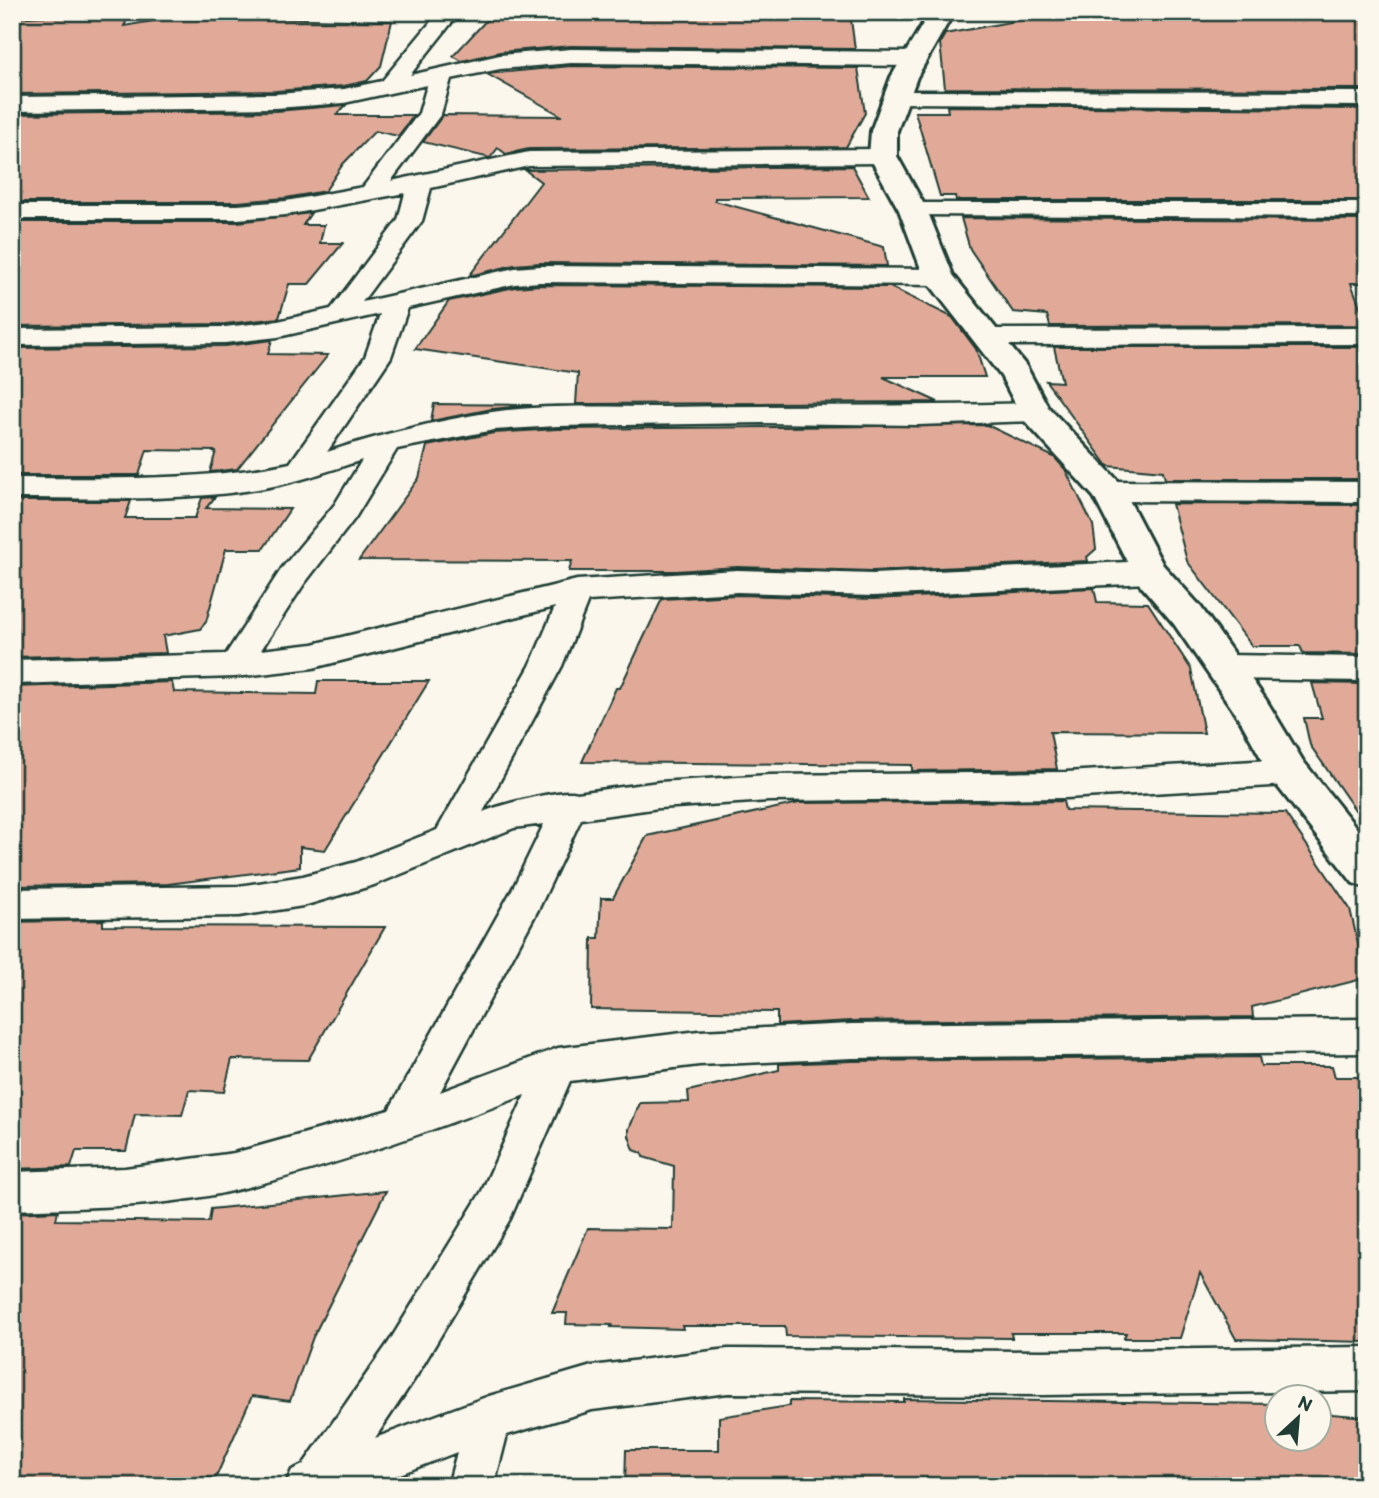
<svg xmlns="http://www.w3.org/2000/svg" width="1379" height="1498" font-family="Itim,sans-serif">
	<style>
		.building { fill: #e1aa98; stroke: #1f3d34; stroke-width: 2 }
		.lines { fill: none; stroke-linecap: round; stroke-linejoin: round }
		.minor-casing { stroke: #1f3d34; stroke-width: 5 }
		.tertiary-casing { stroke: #1f3d34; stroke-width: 6 }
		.minor { fill: #fbf7ec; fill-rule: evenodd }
		.tertiary { fill: #fbf7ec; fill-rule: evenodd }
	</style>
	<rect width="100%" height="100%" fill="#fbf7ec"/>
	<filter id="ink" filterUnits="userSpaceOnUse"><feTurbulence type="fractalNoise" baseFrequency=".0143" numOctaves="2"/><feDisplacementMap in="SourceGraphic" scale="14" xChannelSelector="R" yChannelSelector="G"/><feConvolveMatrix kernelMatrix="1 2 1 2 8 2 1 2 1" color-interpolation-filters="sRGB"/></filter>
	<g filter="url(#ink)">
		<g class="building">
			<polygon points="494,12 850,12 855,49 571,46 500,52 462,61 453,56"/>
			<polygon points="46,16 128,18 124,26 182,16 392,21 381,66 367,81 344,86 276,91 12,94 12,18"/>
			<polygon points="1042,16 1310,19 1309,17 1367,17 1367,89 945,88 940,43 945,34"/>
			<polygon points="571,66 858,68 865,113 846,147 529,149 506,154 498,148 490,158 423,142 443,115 562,116 487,74"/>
			<polygon points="346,105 337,115 414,115 398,136 375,131 343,164 325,191 286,198 238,202 12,202 17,186 12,186 12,114 276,111"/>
			<polygon points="947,106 1367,109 1367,200 956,200 955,196 940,196 915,112 948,112"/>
			<polygon points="852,166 869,197 715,198 715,201 884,247 887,266 540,263 514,265 469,276 541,182 525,170"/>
			<polygon points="311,213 303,225 324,225 320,243 343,243 309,284 289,284 279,318 225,324 12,326 12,222 238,222"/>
			<polygon points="961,218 1367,220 1367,283 1351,283 1367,325 1050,326 1047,315 1013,312 970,249"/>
			<polygon points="540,285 890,287 952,317 976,349 985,377 883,377 938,402 576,404 578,373 415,349 449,301 515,287"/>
			<polygon points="272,340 268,354 328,355 237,469 210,472 216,451 147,450 139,475 12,475 12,348 225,346"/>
			<polygon points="1054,347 1367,347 1367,479 1165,479 1163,471 1108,466 1046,381 1062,382"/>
			<polygon points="434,404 532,405 492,409 431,421"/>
			<polygon points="987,425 1054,457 1065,469 1093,525 1096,549 1087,557 1088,561 873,571 737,567 676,571 569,571 572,561 359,560 419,478 427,446 494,433 557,429"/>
			<polygon points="215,497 206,508 290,509 263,549 226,549 206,622 200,629 163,636 166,653 12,657 12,501 131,501 125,518 195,518 202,498"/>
			<polygon points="1172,504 1367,505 1367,654 1303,653 1300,646 1252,646 1187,561"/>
			<polygon points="1094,588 1097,602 1148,603 1191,669 1204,733 1050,732 1057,769 912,771 912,765 582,762 616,688 620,688 662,599 737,595 873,599"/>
			<polygon points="318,681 429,681 325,850 300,847 300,867 168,884 12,886 12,687 172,682 174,692 316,694"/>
			<polygon points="1312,683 1367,684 1367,827 1310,745 1304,718 1322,718"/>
			<polygon points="1063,801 1065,810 1285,813 1350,909 1366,978 1252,1007 1253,1017 852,1021 777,1025 777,1012 591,1009 592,938 599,938 601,898 613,898 647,836 799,803"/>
			<polygon points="103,920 103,926 385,927 308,1060 232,1059 224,1092 189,1090 182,1115 135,1114 126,1151 76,1151 71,1167 12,1169 12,922"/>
			<polygon points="1259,1057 1261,1066 1332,1066 1335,1077 1367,1077 1367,1342 1236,1339 1200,1273 1180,1338 1124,1338 1126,1333 1011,1333 1012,1338 786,1336 785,1326 682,1326 683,1329 611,1327 612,1325 566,1324 567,1313 552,1313 588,1228 673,1229 674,1166 643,1157 642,1153 634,1150 629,1136 629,1129 640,1103 689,1102 688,1091 779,1070 779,1064 852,1061"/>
			<polygon points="386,1191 313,1337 290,1401 252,1396 216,1477 172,1486 12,1486 12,1213 58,1211 56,1220 209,1222 211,1209"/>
			<polygon points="904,1399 1278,1404 1278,1438 1320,1438 1320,1413 1367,1417 1367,1486 625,1486 626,1450 719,1450 719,1417 789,1406 789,1401 904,1402"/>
		</g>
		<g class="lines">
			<defs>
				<g id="minor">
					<path d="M439,12H460L410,75L500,55L571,49L914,52L922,54L925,59L922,64L914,66L571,63L500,69L451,79L441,114L391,181L529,152L883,149L891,151L895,156L891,161L883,163L529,166L431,188L422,221L362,302L515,268L540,266L939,269L948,272L952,277L948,282L939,285L540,282L515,284L408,308L391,357L327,452C381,434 436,421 492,412C548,404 606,407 662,407C786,405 910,407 1034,403L1044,406L1048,412L1044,418L1034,421L918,425L762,423L557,426L494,430L397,449L355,518L304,584L261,650L313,644L577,580L737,570L873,574L1149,561L1160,565L1164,572L1160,579L1149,583L873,596L737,592L588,601L562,666L483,812C498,805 565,788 577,793L659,782L769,775L1066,772L1289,759L1301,763L1306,772L1301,781L1289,785L1066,798L769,801L659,808L581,819L540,906L440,1092L558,1048L699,1031L852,1024L1367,1019V1053L852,1058L699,1065L570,1081L510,1219L419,1372L375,1438L489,1396L592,1366L728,1349L1042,1351L1367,1347V1391L1042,1395L728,1393L592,1410L507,1435L494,1486H448L457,1452L369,1486H285L292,1470L303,1465L389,1342L482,1191L525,1095C430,1131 335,1166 236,1190C163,1208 86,1207 12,1210V1172L125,1168L234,1153L389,1110L513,888L544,824L514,828L374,885L303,906L239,916L12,919V889L239,886L303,876L356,862L437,830L530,666L555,607L313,668L235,677L12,684V660L226,654L282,568L335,504L362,460C329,471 297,482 264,488C185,502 93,498 12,498V478C105,478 199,482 290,463L365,357L380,314L278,337L225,343L12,345V329L225,327L278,321L331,309L398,220L405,193L286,215L238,219H12V205H238L286,201L363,187L419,113L427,85L344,103L276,108L12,111V97L276,94L344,89L382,81Z"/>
					<polygon points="896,91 1367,92 1367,106 888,103 885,98 888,93"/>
					<polygon points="913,203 1367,203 1367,217 904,215 901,210 904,205"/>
					<polygon points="1367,328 1367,344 989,345 980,343 976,337 980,331 989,329"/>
					<polygon points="1108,481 1367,482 1367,502 1108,501 1098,498 1094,491 1098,484"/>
					<polygon points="1223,655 1367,657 1367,681 1223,679 1212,675 1207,667 1212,659"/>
				</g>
				<polygon id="tertiary" points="930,12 954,12 917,77 897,131 897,156 927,210 953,275 1026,366 1048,407 1120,483 1163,565 1200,606 1266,700 1303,761 1367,841 1367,888 1353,883 1275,783 1240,720 1174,624 1137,581 1094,497 1023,419 1001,376 924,277 899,210 869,156 871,131 891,77"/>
			</defs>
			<use href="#minor" class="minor-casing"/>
			<use href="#tertiary" class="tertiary-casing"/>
			<use href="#minor" class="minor"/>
			<use href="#tertiary" class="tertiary"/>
		</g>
	</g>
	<rect width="1379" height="1498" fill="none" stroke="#fbf7ec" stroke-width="42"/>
	<rect x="21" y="21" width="1337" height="1456" fill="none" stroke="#1f3d34" stroke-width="2.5" filter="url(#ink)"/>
	<g transform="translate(1298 1418) rotate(26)"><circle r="33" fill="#fbf7ec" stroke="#a3ada2" stroke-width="2"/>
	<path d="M0-5L12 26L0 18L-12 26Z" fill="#1f3d34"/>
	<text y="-10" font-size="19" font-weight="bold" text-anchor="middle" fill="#1f3d34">N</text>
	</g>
</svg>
